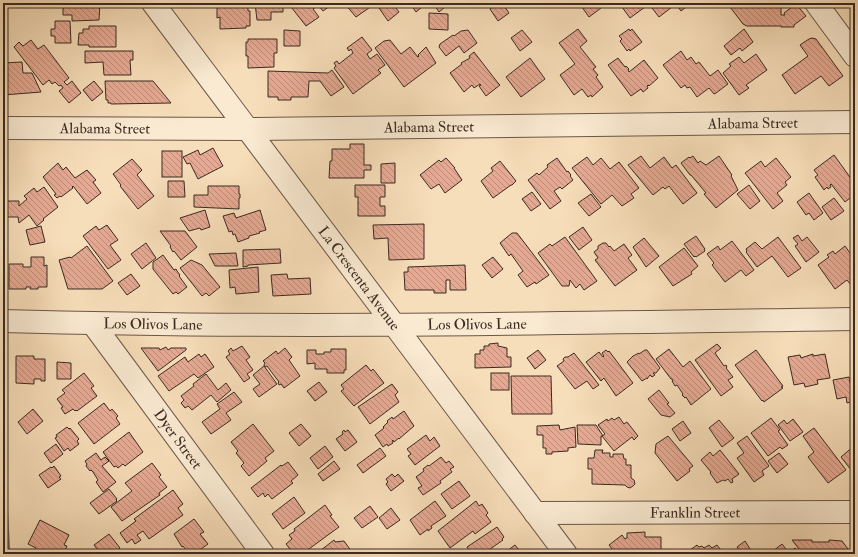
<svg xmlns="http://www.w3.org/2000/svg" width="858" height="557" font-family="'IM FELL Double Pica',serif">
	<style>
		.lines { fill: none; stroke-linecap: round; stroke-linejoin: round }
		.stream { stroke: #76817a; stroke-width: 5 }
		.building { fill: url(#building-back-hatch); stroke: #3b2a21 }
		.minor-casing { stroke: #6a5747; stroke-width: 24 }
		.minor { stroke: #faead2; stroke-width: 22 }
		.labels { text-anchor: middle; stroke-width: 3; stroke-linejoin: round; paint-order: stroke }
		.street-label { font-size: 15px; fill: #3b2a21; stroke: #faead2 }
	</style>
	<defs>
		<pattern id="building-back-hatch" width="6" height="6" patternUnits="userSpaceOnUse"><rect width="6" height="6" fill="#e6aa94"/><path d="M-1 5l2 2M0 0l6 6M5-1l2 2" fill="none" stroke="#bc8b78"/></pattern>
	</defs>
	<rect width="100%" height="100%" fill="#f7deba"/>
	<filter id="stains"><feTurbulence type="fractalNoise" baseFrequency=".005" numOctaves="4"/><feColorMatrix values="0 0 0 0 .2 0 0 0 0 .09 0 0 0 0 .02 0 0 0 .5 -.17"/></filter>
	<radialGradient id="worn" r=".72"><stop offset=".6" stop-color="#630" stop-opacity="0"/><stop offset="1" stop-color="#630" stop-opacity=".3"/></radialGradient>
	<g class="lines">
		<polyline class="stream" points="3,467 8,554"/>
	</g>
	<g class="building">
		<polygon points="45,3 100,3 99,20 72,21 72,15 63,15 63,3"/>
		<polygon points="219,3 248,3 248,11 250,11 250,26 246,26 246,28 220,29 220,17 217,18 217,5 219,5"/>
		<polygon points="255,3 283,3 283,12 271,12 271,20 257,20"/>
		<polygon points="288,3 334,3 323,11 318,5 313,9 319,17 306,26"/>
		<polygon points="344,3 376,3 356,17"/>
		<polygon points="386,3 392,3 399,12 388,21 379,8"/>
		<polygon points="410,3 427,3 416,12"/>
		<polygon points="433,3 450,3 439,12"/>
		<polygon points="457,3 468,3 461,8"/>
		<polygon points="498,3 502,3 509,13 498,21 490,9"/>
		<polygon points="579,3 597,3 601,8 589,17"/>
		<polygon points="619,3 642,3 645,7 630,18"/>
		<polygon points="650,3 669,3 672,7 659,17 649,4"/>
		<polygon points="675,3 691,3 681,11"/>
		<polygon points="727,3 755,3 761,7 781,7 781,15 785,15 784,13 796,4 806,16 794,25 794,27 781,27 781,26 747,26 743,24"/>
		<polygon points="429,13 448,14 448,30 429,29"/>
		<polygon points="55,21 70,21 71,43 55,43 55,36 51,36 51,29 55,29"/>
		<polygon points="89,26 116,26 116,47 89,47 89,45 78,45 79,33 83,33 83,29 89,29"/>
		<polygon points="578,29 587,41 580,47 596,67 593,69 598,75 596,77 603,87 592,97 591,95 588,97 582,89 574,95 560,75 575,64 559,43"/>
		<polygon points="629,29 630,31 632,29 642,42 630,51 629,49 627,51 620,41 622,39 619,36"/>
		<polygon points="744,29 753,42 742,51 740,48 731,55 724,46"/>
		<polygon points="284,30 300,31 300,46 284,46"/>
		<polygon points="468,30 477,43 464,53 459,46 446,56 439,47 440,44 453,35 454,36 461,31"/>
		<polygon points="522,30 532,42 520,51 511,38"/>
		<polygon points="362,37 372,50 367,54 370,59 377,54 385,65 378,70 381,73 353,94 334,68 336,66 334,63 337,61 339,64 353,53 351,49 349,51 347,48"/>
		<polygon points="812,38 816,39 843,76 829,86 821,76 795,94 782,75 808,56 800,45 809,39"/>
		<polygon points="248,39 277,39 277,53 274,53 274,67 248,68 248,56 246,56 246,42 248,42"/>
		<polygon points="31,40 38,49 44,45 69,78 64,82 67,85 72,81 81,93 69,103 59,91 63,88 61,85 59,86 55,82 52,84 49,80 43,85 14,47 19,42 23,46"/>
		<polygon points="390,40 401,54 410,47 418,57 419,56 418,55 426,47 436,63 404,87 375,48 384,41"/>
		<polygon points="85,51 133,51 133,60 130,60 131,75 104,75 103,62 85,63"/>
		<polygon points="681,51 687,60 691,57 696,64 699,62 710,76 718,70 728,84 716,93 714,94 709,88 697,97 690,87 687,88 685,85 681,88 663,65"/>
		<polygon points="474,52 498,83 500,85 486,96 479,86 481,85 480,84 474,88 472,85 464,92 450,73 462,64 461,63 470,58 469,56"/>
		<polygon points="756,54 767,70 746,85 749,88 739,95 723,73 731,66 729,64 739,57 744,63"/>
		<polygon points="530,58 545,79 521,97 506,77"/>
		<polygon points="618,58 625,67 626,66 629,69 628,70 629,72 644,60 658,78 649,86 648,85 647,86 648,88 643,92 641,89 631,96 608,65"/>
		<polygon points="22,62 23,73 32,73 41,92 3,95 3,63"/>
		<polygon points="332,70 344,87 331,96 320,81 309,81 308,97 291,97 291,100 278,100 278,97 268,97 268,71 328,73"/>
		<polygon points="94,81 103,92 92,101 83,90"/>
		<polygon points="105,81 153,81 171,103 111,104 111,103 108,103 108,100 106,100"/>
		<polygon points="350,144 364,144 364,165 371,165 371,170 364,170 364,178 329,178 330,161 332,161 332,149 350,149"/>
		<polygon points="213,148 223,166 198,179 190,163 187,164 183,157 198,150 200,155"/>
		<rect x="162" y="151" width="20" height="26"/>
		<polygon points="834,155 855,184 855,194 845,202 831,184 830,185 831,187 828,189 827,187 824,190 815,177 818,175 814,170"/>
		<polygon points="641,156 650,168 664,157 672,168 676,165 697,193 683,204 669,186 665,189 663,187 653,195 628,165"/>
		<polygon points="693,156 698,163 700,161 706,165 719,156 732,175 731,176 738,190 716,208 704,194 706,193 691,175 690,175 681,163 689,157 690,158"/>
		<polygon points="587,157 593,165 601,158 610,169 619,162 639,188 631,194 634,198 622,206 612,195 601,204 572,168"/>
		<polygon points="446,158 455,168 454,168 462,180 445,193 439,184 431,189 420,175 439,160 441,162"/>
		<polygon points="557,158 567,172 568,171 571,175 570,176 573,180 562,189 560,187 554,191 561,201 550,209 528,180 537,173 539,175 548,167 547,165"/>
		<polygon points="776,158 791,177 785,182 787,185 777,193 783,201 773,209 745,173 761,161 765,167"/>
		<polygon points="132,159 142,170 137,175 154,196 138,209 120,186 121,185 113,174"/>
		<polygon points="500,161 516,181 512,185 511,185 493,198 481,181 493,171 491,168"/>
		<polygon points="58,163 63,170 66,167 75,178 87,170 96,180 93,182 101,193 87,204 73,186 72,187 73,188 61,197 60,196 57,198 54,195 56,194 43,177"/>
		<polygon points="395,163 395,183 381,183 381,164"/>
		<polygon points="168,181 184,181 185,197 168,197"/>
		<polygon points="355,185 385,185 385,197 380,197 380,206 385,206 385,216 358,216 358,197 355,197"/>
		<polygon points="749,185 760,201 750,209 737,194"/>
		<polygon points="208,186 239,186 239,194 240,194 240,198 239,198 239,209 194,207 194,195 208,195"/>
		<polygon points="44,187 58,207 43,219 44,220 37,226 29,215 19,223 18,217 3,217 3,201 19,201 19,206 27,199 24,196 34,188 37,192"/>
		<polygon points="532,192 541,204 531,211 522,199"/>
		<polygon points="809,193 823,213 814,220 809,213 806,215 797,202"/>
		<polygon points="591,194 601,207 589,216 578,203"/>
		<polygon points="834,198 844,211 831,220 822,207"/>
		<polygon points="205,210 210,227 201,230 200,228 189,231 180,218"/>
		<polygon points="260,210 266,230 259,232 260,233 249,236 249,238 238,242 235,234 233,235 232,231 229,232 223,216 234,213 236,218"/>
		<polygon points="424,224 424,259 389,260 388,238 374,239 373,225"/>
		<polygon points="107,225 118,240 110,245 121,260 108,269 83,236 96,226 99,230"/>
		<polygon points="41,226 45,242 30,245 26,230"/>
		<polygon points="583,227 592,240 579,250 569,237"/>
		<polygon points="160,231 185,231 197,247 181,260 174,251 173,252 170,247 171,246"/>
		<polygon points="512,233 517,233 549,275 536,284 535,282 527,287 518,275 523,271 511,254 509,256 500,243"/>
		<polygon points="798,235 802,241 807,237 819,252 806,262 795,246 798,244 793,238"/>
		<polygon points="696,236 705,249 704,249 705,251 696,257 695,256 694,257 684,244"/>
		<polygon points="565,237 597,281 584,290 580,284 576,288 570,280 569,286 562,286 538,253 550,244 552,246"/>
		<polygon points="778,237 801,268 788,277 772,256 757,267 746,252 747,251 746,249 755,242 762,249"/>
		<polygon points="644,238 659,256 646,267 633,247"/>
		<polygon points="732,241 754,270 746,276 741,270 725,282 712,265 714,263 707,254 718,246 720,250"/>
		<polygon points="146,243 156,258 142,269 131,254"/>
		<polygon points="603,243 606,243 609,247 610,246 614,251 624,244 632,255 628,258 637,270 615,286 595,260 598,258 594,252 598,249 598,246"/>
		<polygon points="87,246 113,281 102,289 68,289 59,260 70,257 71,258"/>
		<polygon points="845,246 855,260 855,282 851,285 847,280 835,289 818,265 829,257 827,255 833,251 835,254"/>
		<polygon points="684,248 698,266 691,272 692,274 673,286 659,267"/>
		<polygon points="280,249 281,263 248,265 248,266 243,267 243,250"/>
		<polygon points="236,253 238,266 215,266 209,254"/>
		<polygon points="163,255 174,270 176,269 177,271 180,275 179,276 187,287 178,294 176,292 173,294 153,269 153,262"/>
		<polygon points="31,257 44,257 44,266 47,265 47,287 38,287 38,289 30,289 31,287 26,287 26,289 9,289 9,264 23,264 23,267 31,267"/>
		<polygon points="493,257 503,269 492,278 482,265"/>
		<polygon points="191,260 202,265 220,287 209,296 206,293 202,296 180,268"/>
		<polygon points="465,265 466,290 450,290 450,280 446,280 446,293 434,293 434,290 405,290 404,272 408,272 408,267"/>
		<polygon points="258,267 259,292 236,294 235,287 230,288 229,270"/>
		<polygon points="131,274 140,286 127,295 118,283"/>
		<polygon points="287,274 288,279 310,278 311,294 273,296 271,275"/>
		<polygon points="498,343 498,346 507,348 507,357 511,357 511,367 475,368 475,354 480,354 480,350 484,350 484,346 489,346 489,344"/>
		<polygon points="717,344 721,348 715,353 724,366 726,365 727,367 726,368 733,377 728,380 733,387 721,396 695,360"/>
		<polygon points="242,346 250,357 246,360 253,370 247,374 250,378 244,382 226,357 230,354 228,351 231,348 233,351"/>
		<polygon points="166,347 168,350 171,348 186,348 186,350 158,371 141,348 159,348 160,350"/>
		<polygon points="285,348 292,357 289,360 300,376 284,388 281,384 279,385 278,383 279,382 267,366 265,367 264,365 265,363 263,361 276,351 278,354"/>
		<polygon points="331,349 346,349 346,370 344,370 344,373 327,373 327,369 315,369 315,363 307,364 307,350 316,350 316,354 324,354 324,352 331,352"/>
		<polygon points="669,349 683,367 690,361 711,389 691,405 686,397 685,398 682,395 683,394 677,385 675,386 672,381 673,381 672,379 671,379 656,359"/>
		<polygon points="538,350 546,360 535,369 527,358"/>
		<polygon points="606,350 608,352 609,351 633,383 616,396 604,378 601,381 586,362 599,352 603,357 604,356 602,353"/>
		<polygon points="645,350 647,350 660,368 656,373 653,373 655,375 652,377 650,375 647,379 647,378 642,381 627,362 633,356 639,353 639,354"/>
		<polygon points="756,350 783,386 781,387 783,388 764,402 763,400 762,401 735,365"/>
		<polygon points="574,353 599,385 593,389 587,381 575,389 557,366 564,361 563,359 565,357 568,357"/>
		<polygon points="199,354 201,357 205,354 214,367 198,378 194,374 169,391 158,376 185,357 188,362"/>
		<polygon points="813,354 813,356 825,354 830,378 817,380 818,384 805,387 804,383 794,385 788,357 800,355 801,358"/>
		<polygon points="16,356 34,356 34,359 45,359 45,381 41,381 41,379 34,379 34,384 16,383"/>
		<polygon points="57,362 71,363 71,379 57,379"/>
		<polygon points="366,365 371,371 373,369 384,383 354,406 341,391 344,389 341,385"/>
		<polygon points="264,366 277,384 259,397 253,389 260,384 253,375"/>
		<polygon points="84,373 94,386 91,388 97,396 77,411 76,410 75,411 73,409 65,414 61,408 63,407 57,399 65,393 62,390"/>
		<rect x="491" y="373" width="18" height="17"/>
		<polygon points="206,374 218,390 226,383 231,390 217,402 211,395 192,410 188,406 185,408 181,403 184,400 181,396 194,386 193,384"/>
		<polygon points="511,376 551,376 552,414 512,414"/>
		<polygon points="849,377 854,401 847,403 846,397 837,399 833,380"/>
		<polygon points="319,382 327,392 315,401 307,391"/>
		<polygon points="392,384 398,392 395,395 399,402 370,424 358,407"/>
		<polygon points="659,390 669,403 667,404 675,413 670,417 661,415 648,399"/>
		<polygon points="234,392 242,402 226,413 231,420 211,434 202,422 220,409 217,404"/>
		<polygon points="104,403 110,411 112,409 118,416 116,418 120,424 94,444 78,423"/>
		<polygon points="33,409 43,421 27,434 18,422"/>
		<polygon points="404,411 414,426 399,439 399,438 394,442 393,440 392,441 393,443 388,446 387,444 383,447 375,435 384,428 383,427 388,422 387,421 392,417 393,419"/>
		<polygon points="619,417 624,424 627,422 638,436 634,440 632,437 614,451 602,436 605,434 598,425 607,419 608,421 612,418 614,420"/>
		<polygon points="771,418 780,430 778,431 788,445 782,449 780,447 768,456 751,433"/>
		<polygon points="793,419 803,432 790,441 778,425 784,420 787,424"/>
		<polygon points="719,420 734,438 722,447 709,428"/>
		<polygon points="683,421 691,433 680,441 672,429"/>
		<polygon points="253,424 274,451 265,458 267,461 249,476 241,466 244,463 236,453 238,451 231,442"/>
		<polygon points="301,424 311,436 299,446 289,433"/>
		<polygon points="559,425 560,430 575,427 576,447 568,448 568,451 552,452 552,454 546,454 546,448 543,448 543,435 537,435 537,426"/>
		<polygon points="577,425 596,425 603,436 601,436 601,445 578,444"/>
		<polygon points="67,427 69,429 70,428 79,439 77,441 79,444 70,451 68,448 64,451 55,438 57,437 56,435"/>
		<polygon points="814,428 846,470 828,483 808,457 814,452 803,436"/>
		<polygon points="344,430 345,432 348,430 357,442 345,451 336,439 343,434 342,432"/>
		<polygon points="129,432 143,452 125,466 123,464 118,468 116,466 114,467 103,452"/>
		<polygon points="426,435 430,441 434,437 440,446 415,465 408,456 411,454 407,449"/>
		<polygon points="668,436 693,466 689,469 690,471 677,481 655,453 656,444"/>
		<polygon points="747,436 769,466 762,471 764,475 754,482 737,458 744,453 737,443"/>
		<polygon points="56,444 63,454 51,463 44,453"/>
		<polygon points="855,445 855,475 841,457"/>
		<polygon points="325,446 333,457 318,469 310,458"/>
		<polygon points="380,448 386,456 363,473 357,465"/>
		<polygon points="595,450 603,450 602,453 610,453 610,457 613,457 613,454 623,454 624,459 626,459 626,465 631,465 631,478 634,480 635,484 633,486 630,488 627,487 625,485 592,484 592,469 588,469 588,458 594,458"/>
		<polygon points="720,450 739,474 732,479 733,482 731,483 728,479 725,481 723,480 717,483 710,473 711,472 701,460 710,452 713,456"/>
		<polygon points="96,453 101,460 105,457 109,461 102,466 116,482 103,492 96,482 98,480 93,472 91,470 90,471 86,466 87,464 85,461"/>
		<polygon points="779,453 788,464 777,473 768,461"/>
		<polygon points="441,457 446,463 449,461 454,467 450,469 452,472 440,481 441,483 423,495 418,488 422,486 416,477 424,471 423,469 428,465 429,466"/>
		<polygon points="334,461 340,469 323,481 318,474"/>
		<polygon points="288,462 298,475 291,481 293,483 272,499 268,494 265,497 263,493 258,497 251,488 281,465 282,466"/>
		<polygon points="152,463 161,475 159,477 167,487 159,493 160,495 122,521 111,507 132,491 125,483"/>
		<polygon points="54,466 61,476 59,477 61,479 48,488 39,475 51,467 52,468"/>
		<polygon points="392,474 395,477 398,474 404,481 391,491 386,484 388,482 386,479"/>
		<polygon points="459,481 470,496 452,509 441,494"/>
		<polygon points="109,489 117,499 116,500 117,501 99,514 90,503"/>
		<polygon points="173,490 183,504 178,508 183,515 149,539 143,531 137,535 141,540 135,544 132,539 127,543 120,533 136,521 134,519"/>
		<polygon points="294,497 305,513 283,529 272,514"/>
		<polygon points="435,501 446,516 431,526 432,528 428,531 428,529 420,535 410,520"/>
		<polygon points="476,501 479,506 482,504 488,513 486,515 491,522 475,534 473,531 450,548 438,531"/>
		<polygon points="325,505 332,515 330,516 339,527 302,554 294,554 286,544 292,539 289,535 295,531 294,529"/>
		<polygon points="370,506 378,517 362,528 354,518"/>
		<polygon points="391,508 400,520 387,529 379,518"/>
		<polygon points="194,519 204,532 200,534 208,544 194,554 189,554 183,546 182,547 174,534"/>
		<polygon points="40,520 69,535 64,545 67,546 64,553 61,551 59,554 33,554 36,548 28,544"/>
		<polygon points="497,527 504,537 502,539 503,540 483,554 471,554 467,547"/>
		<polygon points="645,532 645,537 661,537 661,550 663,550 663,554 616,554 609,545 622,535 625,539 627,538 627,533"/>
		<polygon points="109,534 120,548 111,554 101,554 94,545"/>
		<polygon points="334,540 335,542 344,541 352,552 349,554 316,554"/>
		<polygon points="792,540 812,540 812,542 829,542 829,540 842,541 848,549 842,554 803,554"/>
		<polygon points="745,541 752,552 754,551 756,554 734,554 739,550 737,547"/>
		<polygon points="782,544 789,553 795,548 800,554 769,554"/>
		<polygon points="515,545 522,554 503,554"/>
		<polygon points="697,545 699,547 702,546 704,548 709,545 712,548 717,545 724,554 693,554 690,550"/>
		<polygon points="216,549 220,554 209,554 212,552 213,552"/>
	</g>
	<g class="lines">
		<defs>
			<g id="minor">
				<path id="s1" d="M153,3L566,554"/>
				<polyline points="816,3 855,56"/>
				<path id="s2" d="M3,128L248,129L855,122"/>
				<path id="s3" d="M3,321C287,329 571,323 855,319"/>
				<path id="s4" d="M93,324L263,554"/>
				<path id="s5" d="M535,513L855,512"/>
			</g>
		</defs>
		<use href="#minor" class="minor-casing"/>
		<use href="#minor" class="minor"/>
	</g>
	<g class="labels">
		<g class="street-label">
			<text dy="5" stroke="none"><textPath href="#s2" startOffset="750">Alabama Street</textPath></text>
			<text dy="5" stroke="none"><textPath href="#s2" startOffset="426">Alabama Street</textPath></text>
			<text dy="5" stroke="none"><textPath href="#s2" startOffset="102">Alabama Street</textPath></text>
			<text dy="5" stroke="none"><textPath href="#s1" startOffset="344">La Crescenta Avenue</textPath></text>
			<text dy="5" stroke="none"><textPath href="#s3" startOffset="150">Los Olivos Lane</textPath></text>
			<text dy="5" stroke="none"><textPath href="#s3" startOffset="474">Los Olivos Lane</textPath></text>
			<text dy="5" stroke="none"><textPath href="#s4" startOffset="143">Dyer Street</textPath></text>
			<text dy="5" stroke="none"><textPath href="#s5" startOffset="160">Franklin Street</textPath></text>
		</g>
	</g>
	<rect width="858" height="557" fill="none" stroke="#f7deba" stroke-width="16"/>
	<rect x="4" y="4" width="850" height="549" fill="none" stroke="#3b2a21" stroke-width="2"/>
	<rect x="8" y="8" width="842" height="541" fill="none" stroke="#3b2a21"/>
	<rect width="100%" height="100%" filter="url(#stains)"/>
	<rect width="100%" height="100%" fill="url(#worn)"/>
</svg>
